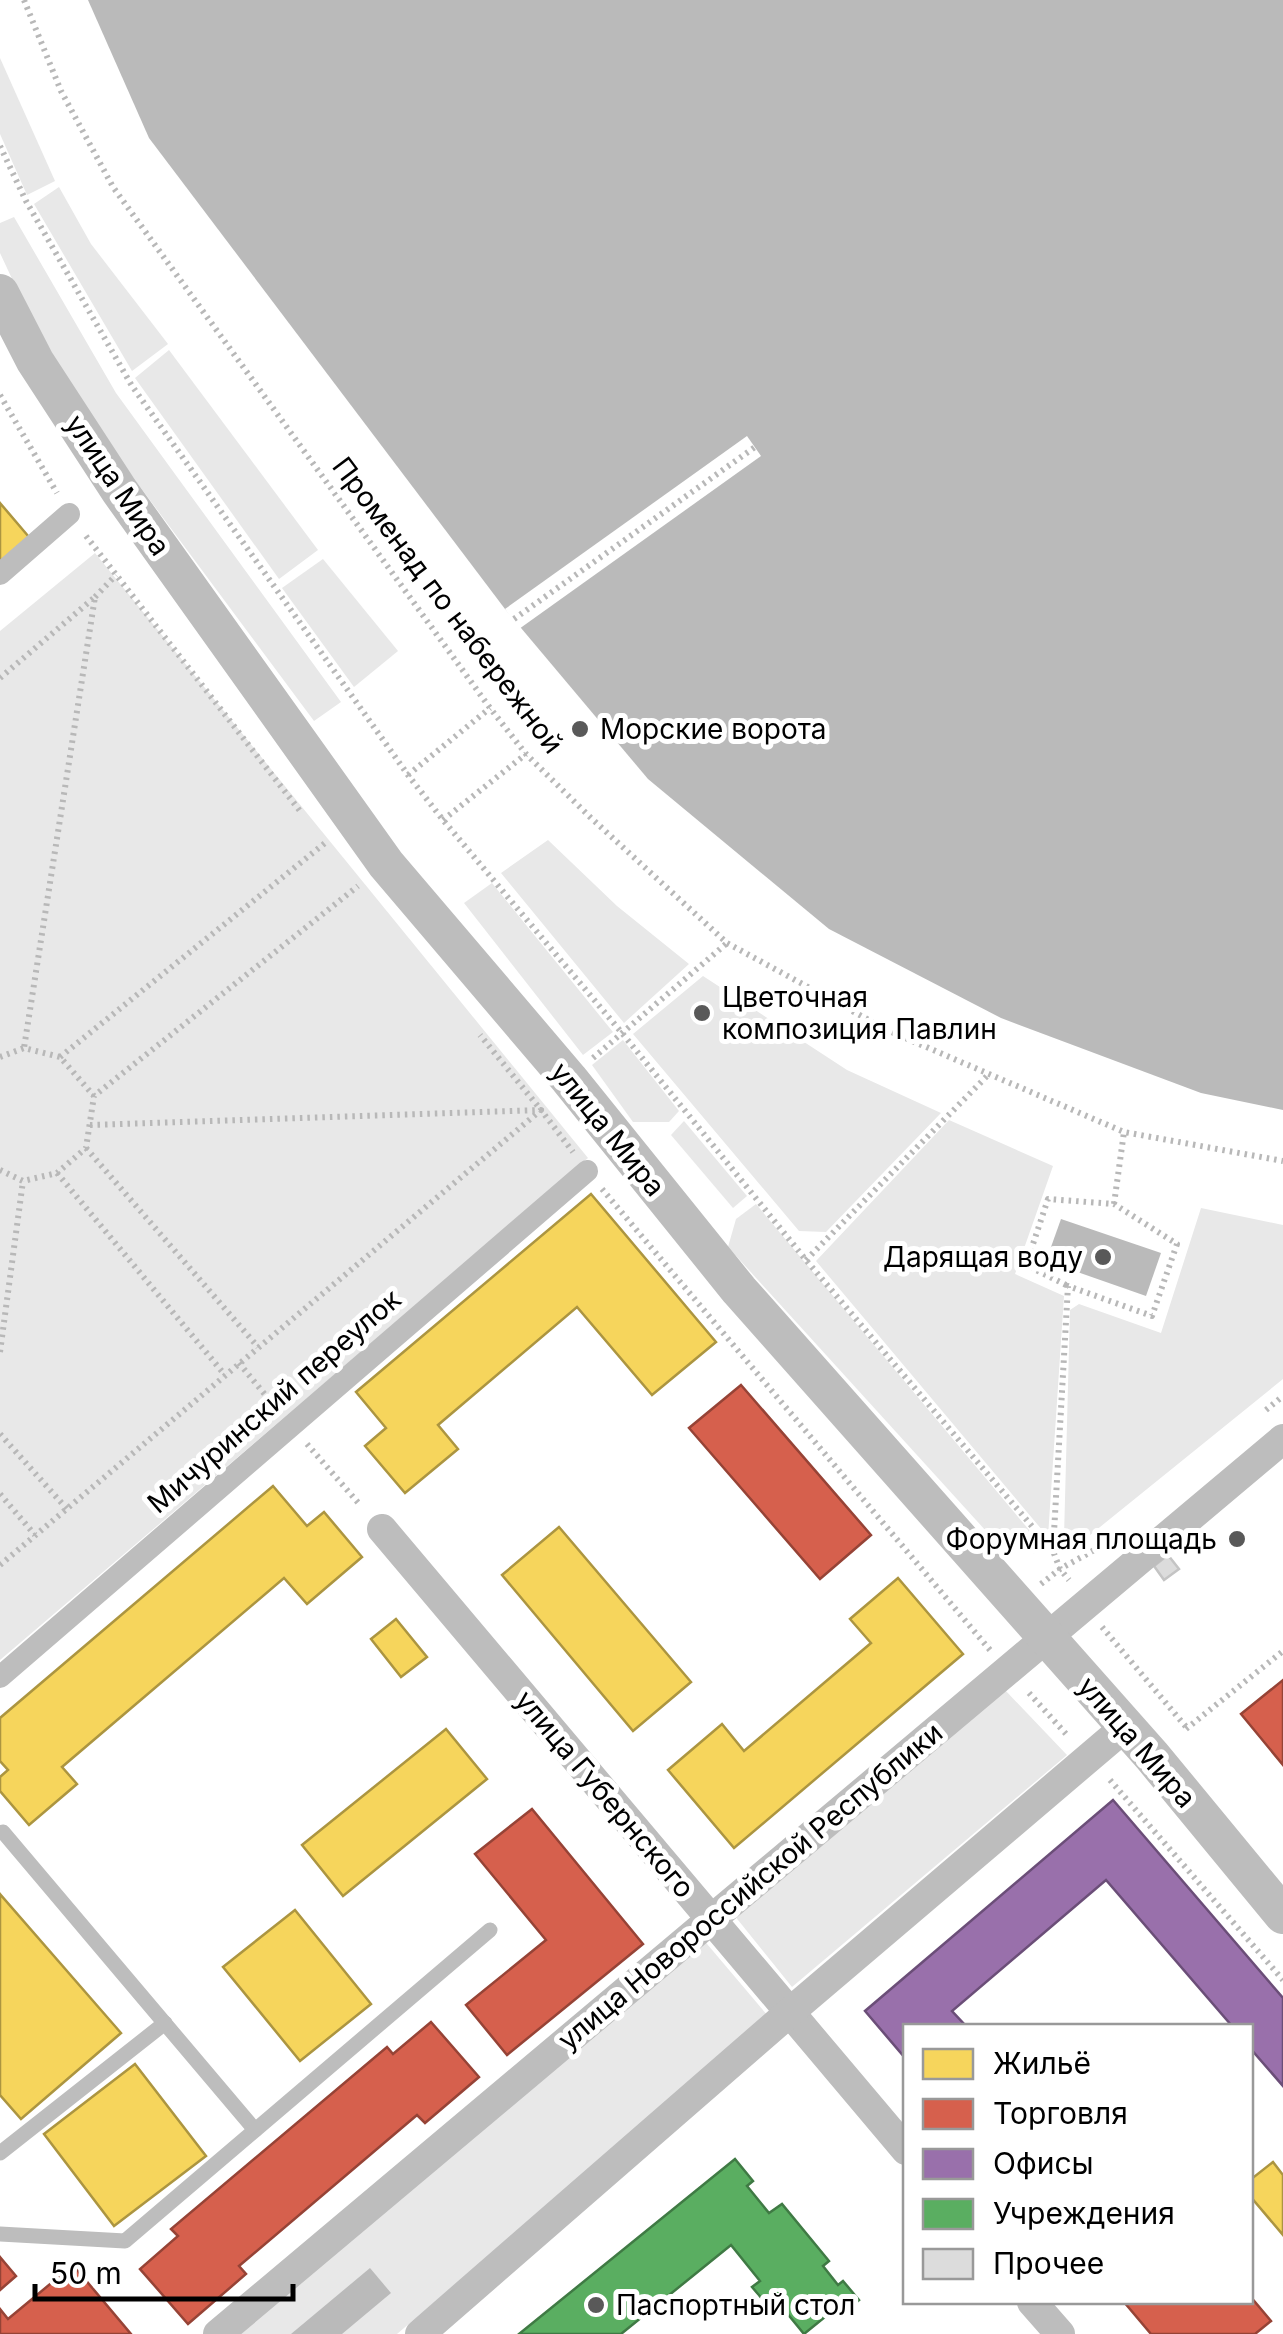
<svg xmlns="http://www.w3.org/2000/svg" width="1283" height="2334" font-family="Inter,sans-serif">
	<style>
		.green { fill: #e8e8e8 }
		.water { fill: #bababa }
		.pier { fill: #fff }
		.homes { fill: #f6d55c; stroke: #ac9540; stroke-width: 2.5 }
		.shops { fill: #d6604d; stroke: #964336; stroke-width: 2.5 }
		.offices { fill: #9970ab; stroke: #6b4e78; stroke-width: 2.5 }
		.public { fill: #5aae61; stroke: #3f7a44; stroke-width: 2.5 }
		.building { fill: #dcdcdc; stroke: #c4c4c4; stroke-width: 2.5 }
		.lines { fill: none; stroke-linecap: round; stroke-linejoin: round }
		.path { stroke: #b8b8b8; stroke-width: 6; stroke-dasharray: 2.5 5; stroke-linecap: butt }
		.service { stroke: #bdbdbd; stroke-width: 15 }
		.pedestrian { stroke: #bdbdbd; stroke-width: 22 }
		.minor { stroke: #bdbdbd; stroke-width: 30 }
		.tertiary { stroke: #bdbdbd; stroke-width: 38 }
		.poi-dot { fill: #595959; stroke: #fff; stroke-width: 4 }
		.labels { text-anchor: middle; stroke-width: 10; stroke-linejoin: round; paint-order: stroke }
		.street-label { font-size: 28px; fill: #000; stroke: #fff }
		.poi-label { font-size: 28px; fill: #000; stroke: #fff; text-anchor: start }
	</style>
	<rect width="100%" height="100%" fill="#fff"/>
	<g class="green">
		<polygon points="0,58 55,181 27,195 0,134"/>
		<polygon points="59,187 91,244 168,344 132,371 34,204"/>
		<polygon points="14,217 116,393 341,702 314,721 86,414 21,298 0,253 0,223"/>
		<polygon points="169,350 318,550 279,579 135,378"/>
		<polygon points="95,553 588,1158 0,1660 0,631"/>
		<polygon points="323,559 398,651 354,687 282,588"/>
		<polygon points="548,840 617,906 689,964 624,1023 501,873"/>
		<polygon points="492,883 613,1032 583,1055 464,903"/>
		<polygon points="703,976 847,1070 941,1113 826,1232 799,1231 633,1034"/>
		<polygon points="623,1040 679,1111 669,1122 633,1122 592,1065"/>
		<polygon points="949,1120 1053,1166 1015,1274 1064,1296 1048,1537 816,1261"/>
		<polygon points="684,1121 747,1196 733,1208 671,1135"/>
		<polygon points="756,1204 1045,1549 1036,1554 1018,1549 986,1531 728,1247 736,1219"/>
		<polygon points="1201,1208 1283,1225 1283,1379 1079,1544 1070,1548 1064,1537 1070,1310 1079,1304 1161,1333"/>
		<polygon points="1005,1690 1067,1755 792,1987 734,1915"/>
		<polygon points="702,1938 768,2016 397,2334 229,2334"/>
	</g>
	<g class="water">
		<polygon points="88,0 1283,0 1283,1110 1201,1093 1001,1018 829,929 648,779 505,609 149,138"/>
		<polygon points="1061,1219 1161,1253 1146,1296 1046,1261"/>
		<polygon points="370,2268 391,2293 342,2334 291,2334"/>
	</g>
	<polygon class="pier" points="747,436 761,456 519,629 505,609"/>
	<g class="homes">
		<polygon points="0,503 29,537 0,562"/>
		<polygon points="591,1194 716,1342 652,1395 577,1307 438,1425 458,1449 405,1493 365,1446 386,1428 356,1392"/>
		<polygon points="273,1486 307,1526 324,1512 362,1557 307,1604 284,1578 62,1767 77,1784 29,1825 0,1791 0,1777 8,1770 0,1761 0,1718"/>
		<polygon points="559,1527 691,1682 633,1731 502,1575"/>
		<polygon points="898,1578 963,1654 734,1848 668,1770 722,1724 744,1751 871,1643 850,1619"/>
		<polygon points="396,1619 427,1657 401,1677 371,1639"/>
		<polygon points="446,1729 487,1779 343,1896 302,1845"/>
		<polygon points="0,1894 121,2033 21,2119 0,2095"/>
		<polygon points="295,1910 371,2004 300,2061 223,1967"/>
		<polygon points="135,2064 206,2156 114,2226 44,2134"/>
		<polygon points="1273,2162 1283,2175 1283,2235 1250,2196 1250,2180"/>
	</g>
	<g class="shops">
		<polygon points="741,1385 871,1535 820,1579 689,1428"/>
		<polygon points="1283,1680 1283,1765 1241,1714"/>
		<polygon points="532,1809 643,1944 507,2055 466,2005 546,1940 475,1854"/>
		<polygon points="431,2022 479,2077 425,2123 417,2115 239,2266 246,2274 188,2324 140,2269 178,2236 171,2229 387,2047 393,2054"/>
		<polygon points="0,2257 16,2276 0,2290"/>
		<polygon points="73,2265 131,2334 0,2334 0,2309 8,2319"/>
		<polygon points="1250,2296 1271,2321 1255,2334 1151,2334 1124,2302 1250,2302"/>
	</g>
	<polygon class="offices" points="1113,1800 1283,1998 1283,2086 1250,2048 1250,2026 1232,2026 1106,1880 952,2011 966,2026 906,2026 906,2059 865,2011"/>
	<polygon class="public" points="735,2159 753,2181 747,2186 769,2213 782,2204 829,2261 823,2266 838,2285 843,2281 859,2300 842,2314 836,2308 804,2334 777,2301 769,2307 752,2287 760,2281 731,2245 621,2334 519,2334"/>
	<polygon class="building" points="1168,1555 1179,1569 1164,1580 1154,1566"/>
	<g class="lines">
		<g class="path">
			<polyline points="24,0 61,91 113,187 490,708 526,754 590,817 727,943 889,1031 1124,1132 1283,1161"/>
			<polyline points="0,146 26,201 132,386 408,775 443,820 622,1033 806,1260 1053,1551 1060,1569 1069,1580"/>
			<polyline points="0,395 57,493"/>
			<polyline points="86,536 300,811"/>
			<polyline points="95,597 116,575"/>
			<polyline points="514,619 755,447"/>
			<polyline points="0,678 95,597 24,1048"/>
			<polyline points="408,775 490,708"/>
			<polyline points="443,820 526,754"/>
			<polyline points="0,1057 24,1048 60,1057 94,1096"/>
			<polyline points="60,1057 325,843"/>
			<polyline points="593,1058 727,943"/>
			<polyline points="90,1125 541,1110 573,1152"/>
			<polyline points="86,1148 258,1347"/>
			<polyline points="0,1170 23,1181 57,1173 86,1148 94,1096 358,886"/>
			<polyline points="57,1173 225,1375"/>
			<polyline points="602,1189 990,1650"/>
			<polyline points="1114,1204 1124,1132"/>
			<polyline points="806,1260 989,1074"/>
			<polyline points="0,1352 23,1181"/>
			<polyline points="239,1363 276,1408"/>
			<polyline points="1266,1410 1283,1396"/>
			<polyline points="0,1434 67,1509"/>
			<polyline points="307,1444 361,1506"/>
			<polyline points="0,1494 35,1535"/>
			<polyline points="1053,1550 1068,1286 1152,1316 1177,1244 1114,1204 1048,1199 1026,1265 1068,1286"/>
			<polyline points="0,1565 541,1110 480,1035"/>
			<polyline points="1041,1584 1060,1569 1098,1548"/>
			<polyline points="1102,1627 1187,1728"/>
			<polyline points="1029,1693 1067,1735"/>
			<polyline points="1186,1729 1283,1651"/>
			<polyline points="1110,1780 1283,1980"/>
		</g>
		<g class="service">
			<polyline points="3,1832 255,2130"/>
			<polyline points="0,2153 165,2023"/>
			<polyline points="0,2234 125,2241 490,1930"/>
		</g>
		<g class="pedestrian">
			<polyline points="0,574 69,514"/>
			<polyline points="0,1677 587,1171"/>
		</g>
		<g class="minor">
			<polyline points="382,1529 906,2150"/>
			<polyline points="1032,2302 1060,2334"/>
			<polyline points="218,2334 1283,1439"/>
			<polyline points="420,2334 790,2012 1125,1727"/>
		</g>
		<polyline class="tertiary" points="0,293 35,361 119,490 386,864 569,1079 739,1290 1152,1756 1283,1915"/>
	</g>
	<g class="poi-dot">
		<circle cx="580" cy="729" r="10"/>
		<circle cx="702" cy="1013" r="10"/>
		<circle cx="1103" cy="1257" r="10"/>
		<circle cx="1237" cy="1539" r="10"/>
		<circle cx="596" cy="2305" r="10"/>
	</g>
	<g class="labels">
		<g class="street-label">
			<text transform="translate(118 485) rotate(56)" y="10">улица Мира</text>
			<text transform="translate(448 605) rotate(53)" y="10">Променад по набережной</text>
			<text transform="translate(608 1129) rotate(51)" y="10">улица Мира</text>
			<text transform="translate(274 1401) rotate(-41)" y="10">Мичуринский переулок</text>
			<text transform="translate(1137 1742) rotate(49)" y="10">улица Мира</text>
			<text transform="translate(605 1794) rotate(50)" y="10">улица Губернского</text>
			<text transform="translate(750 1886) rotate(-40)" y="10">улица Новороссийской Республики</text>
		</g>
		<g class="poi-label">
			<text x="600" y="739">Морские ворота</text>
			<text x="722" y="1007">Цветочная<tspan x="722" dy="32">композиция Павлин</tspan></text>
			<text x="1083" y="1267" text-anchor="end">Дарящая воду</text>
			<text x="1217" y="1549" text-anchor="end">Форумная площадь</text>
			<text x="616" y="2315">Паспортный стол</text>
		</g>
	</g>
	<rect x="903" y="2024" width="350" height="280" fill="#ffffff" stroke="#999999" stroke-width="2.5"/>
	<rect x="923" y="2049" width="50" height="30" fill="#f6d55c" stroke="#999999" stroke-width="2.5"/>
	<text x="993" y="2074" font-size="30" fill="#000000">Жильё</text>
	<rect x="923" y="2099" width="50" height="30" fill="#d6604d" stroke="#999999" stroke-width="2.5"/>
	<text x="993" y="2124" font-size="30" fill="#000000">Торговля</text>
	<rect x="923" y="2149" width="50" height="30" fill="#9970ab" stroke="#999999" stroke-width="2.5"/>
	<text x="993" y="2174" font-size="30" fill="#000000">Офисы</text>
	<rect x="923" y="2199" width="50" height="30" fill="#5aae61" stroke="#999999" stroke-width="2.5"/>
	<text x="993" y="2224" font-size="30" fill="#000000">Учреждения</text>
	<rect x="923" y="2249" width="50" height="30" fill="#dcdcdc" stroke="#999999" stroke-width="2.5"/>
	<text x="993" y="2274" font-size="30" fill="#000000">Прочее</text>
	<path d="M35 2284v15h258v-15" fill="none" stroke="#000000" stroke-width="5"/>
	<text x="50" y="2284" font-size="30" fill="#000000" stroke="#ffffff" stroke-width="8" paint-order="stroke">50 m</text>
</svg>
